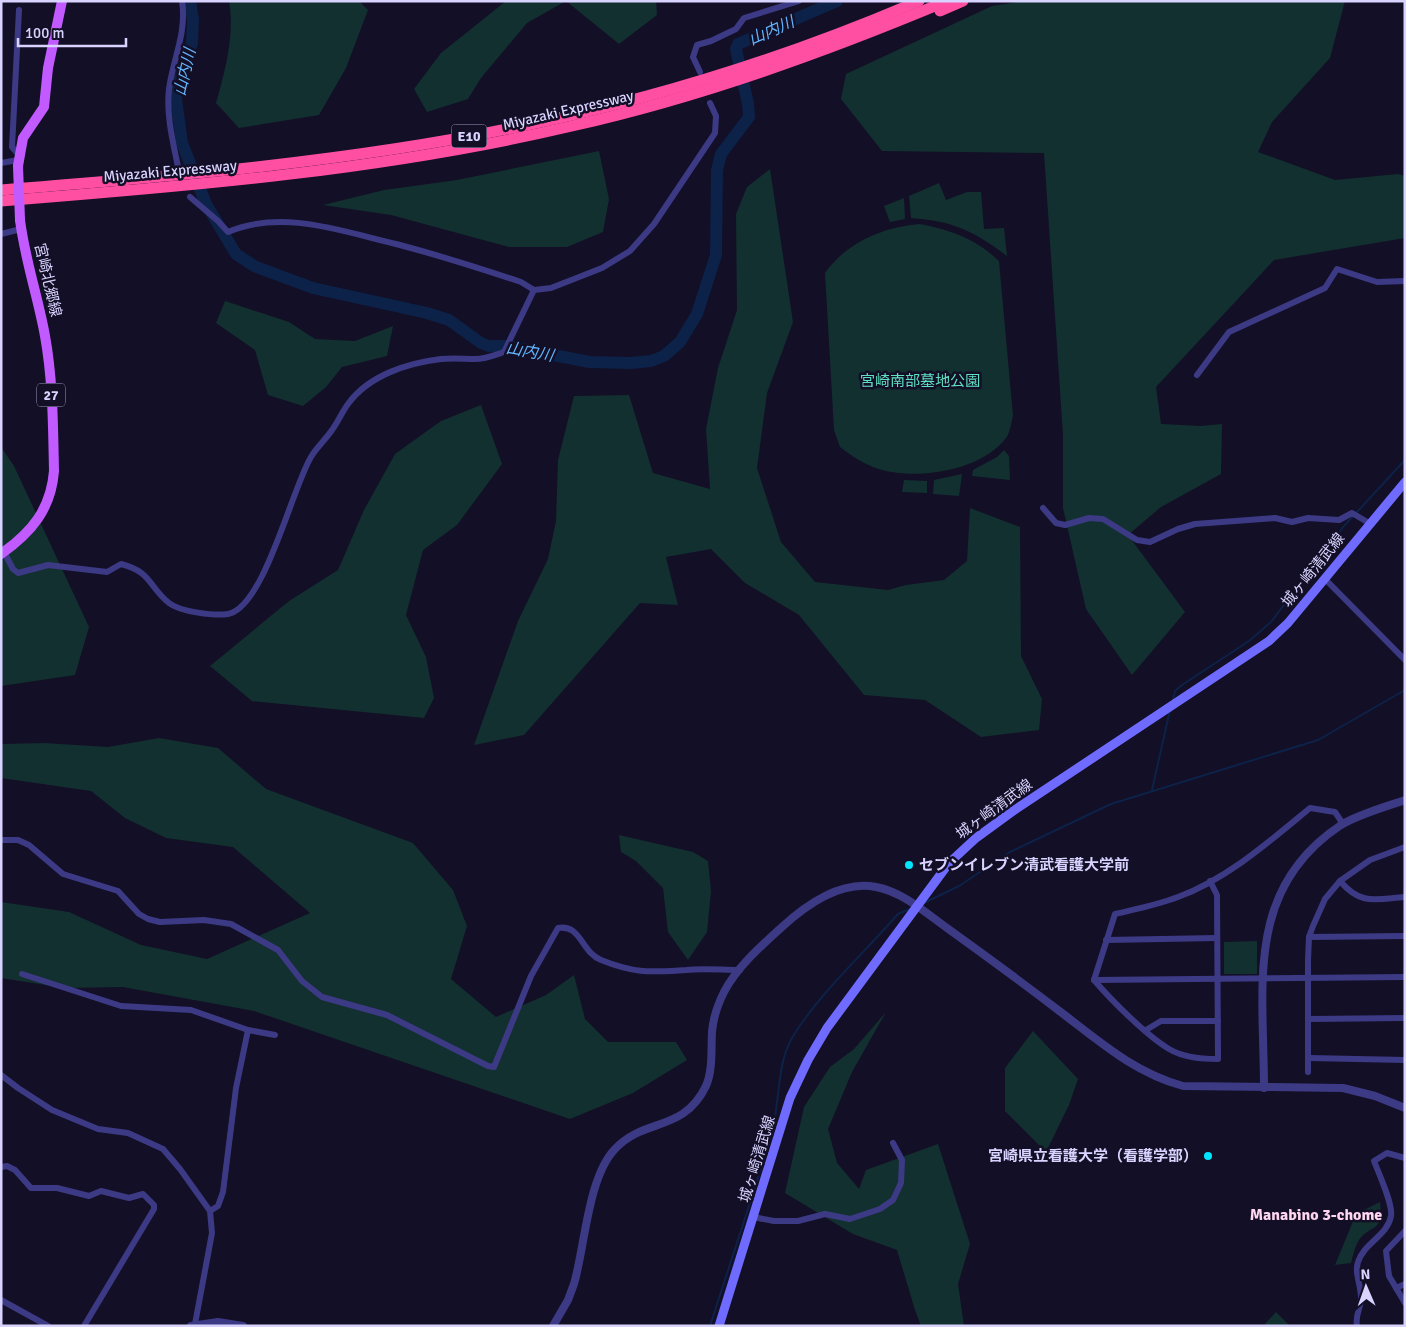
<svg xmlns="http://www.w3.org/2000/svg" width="1406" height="1327" font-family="Signika,'Noto Sans JP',sans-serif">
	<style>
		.green { fill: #12302f }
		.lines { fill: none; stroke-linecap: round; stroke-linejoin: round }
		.stream { stroke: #0c2248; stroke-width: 2 }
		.river { stroke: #0c2248; stroke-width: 12 }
		.minor { stroke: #3d3a85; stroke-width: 6 }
		.tertiary { stroke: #3d3a85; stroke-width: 8 }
		.secondary { stroke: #6f6bff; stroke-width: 9 }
		.primary { stroke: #c25bff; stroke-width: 10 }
		.motorway { stroke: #ff4fa3; stroke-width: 11 }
		.primary-bridge { stroke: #c25bff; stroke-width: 10 }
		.poi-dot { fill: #00e5ff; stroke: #130f26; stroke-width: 2 }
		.labels { text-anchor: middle; stroke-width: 5; stroke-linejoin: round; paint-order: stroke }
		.shield { fill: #130f26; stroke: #9e99be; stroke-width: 1 }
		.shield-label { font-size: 14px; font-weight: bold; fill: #d9d4ff }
		.street-label { font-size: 15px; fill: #d9d4ff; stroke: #130f26 }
		.park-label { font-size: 15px; fill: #5fe0c0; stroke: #130f26 }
		.poi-label { font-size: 15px; font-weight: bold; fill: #d9d4ff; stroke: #130f26; text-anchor: start }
		.water-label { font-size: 16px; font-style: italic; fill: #62b6ff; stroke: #130f26 }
		.neighbourhood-label { font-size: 16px; font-weight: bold; fill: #ffd6f0; stroke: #130f26 }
	</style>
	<rect width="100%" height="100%" fill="#130f26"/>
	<g class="green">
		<path d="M229,1H359L368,10L346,68L319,115L239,128L216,103C225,71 235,35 229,1Z"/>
		<polygon points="506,1 656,1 657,15 619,44 566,1 527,23 481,78 468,99 427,112 414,89 441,53"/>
		<polygon points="1024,1 1345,1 1330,58 1272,122 1258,152 1335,180 1398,174 1405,176 1405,238 1274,260 1156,387 1161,424 1201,426 1222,424 1221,474 1161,507 1128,535 1185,612 1132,675 1086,609 1063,508 1063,435 1044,153 882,151 841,99 846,74 992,6"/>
		<polygon points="599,151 609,199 603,232 567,247 509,247 391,215 323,205 384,190 457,180"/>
		<polygon points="770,169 793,322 767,393 757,468 781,542 815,582 888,590 906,585 944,580 967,561 970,508 1020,527 1021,656 1042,699 1039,730 981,737 925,700 864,695 799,615 745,583 711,549 666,557 678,605 640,603 524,735 474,745 518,621 548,559 556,521 558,460 574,396 629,395 653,473 710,489 706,429 718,368 737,310 736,214 747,187"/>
		<path d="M939,183L946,200L967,192H981L984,229L1004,228L1007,256C974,231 953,221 911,218L909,196Z"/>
		<polygon points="904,198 905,219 890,222 884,206"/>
		<path d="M920,224C951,230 976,239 999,261L1013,416C1011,423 1010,433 1006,438C981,472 910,482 873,467C861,462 850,455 840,447L834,430L825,273C846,243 883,227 920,224Z"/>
		<polygon points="225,301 289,322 315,339 355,341 393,326 387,356 342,367 326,387 303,406 268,395 255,350 216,323"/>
		<polygon points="481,405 502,464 457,525 423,550 406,615 426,657 434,698 424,718 252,701 210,666 289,601 338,570 364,510 395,454 441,421"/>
		<polygon points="1,447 14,466 89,627 75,675 1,686"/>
		<polygon points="1004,450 1009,456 1010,480 972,476 973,470 997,457"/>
		<polygon points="962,474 959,496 933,494 934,480"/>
		<polygon points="904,480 927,481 927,493 902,492"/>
		<polygon points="159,738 218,748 266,789 413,843 453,890 467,926 451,979 496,1017 546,995 574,975 585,1019 608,1042 676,1042 687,1060 633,1093 570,1119 254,1011 123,987 65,988 1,978 1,902 69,912 141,945 207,959 310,913 233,847 166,838 125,818 91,791 1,778 1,744 44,743 108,747"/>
		<polygon points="619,835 693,852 708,861 711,891 707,932 688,960 668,932 663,888 636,861 621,852"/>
		<polygon points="1257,941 1257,974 1224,974 1224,942"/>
		<polygon points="886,1012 852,1072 828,1129 837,1163 859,1189 866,1170 938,1144 970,1244 958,1284 964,1326 921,1326 915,1310 897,1250 853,1234 785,1193 804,1107 830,1067 854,1049"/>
		<polygon points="1033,1031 1078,1079 1069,1105 1046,1152 1005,1111 1005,1068"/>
		<path d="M1380,1202C1384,1234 1371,1223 1359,1240C1355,1246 1353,1256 1351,1263L1335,1265L1356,1214Z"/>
		<polygon points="1276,1312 1290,1326 1263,1326"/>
	</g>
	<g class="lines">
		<g class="stream">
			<polyline points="1173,700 1175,691 1182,685 1249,641 1271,622 1344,526 1405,460"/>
			<polyline points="1152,790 1170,710"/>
			<polyline points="924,903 959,886 1010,852 1111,804 1318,740 1405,690"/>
			<path d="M710,1326C731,1260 754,1194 773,1127C780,1098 777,1064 792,1038C816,997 866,951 898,914L910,909"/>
		</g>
		<polyline class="river" points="190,1 193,20 192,43 178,85 176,99 182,143 206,204 236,254 254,266 313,288 427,313 449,320 481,343 489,346 506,346 590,362 631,363 651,361 664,356 680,342 697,314 716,255 717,170 721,154 749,117 748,104 736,49 738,44 837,1"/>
		<g class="minor">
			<polyline points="700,72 693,57 697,45 711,41 736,29 744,18 799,1"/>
			<polyline points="18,154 12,147 19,10"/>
			<polyline points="1,163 18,160"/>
			<path d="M178,167C173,142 166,115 169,89C173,59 187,33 182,1"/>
			<path d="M190,197L218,221L228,232C282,209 341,231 396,244C438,255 479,268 521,282L534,290L551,288L602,268L630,251L654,224L715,133L716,116L710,103"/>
			<polyline points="1,234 21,229"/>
			<polyline points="1197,375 1229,332 1325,288 1337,269 1377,282 1405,281"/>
			<polyline points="1043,508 1056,523 1065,525 1089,518 1103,519 1137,540 1150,542 1178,529 1195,524 1275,518 1292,522 1308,518 1339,520 1352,513 1369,523"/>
			<path d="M4,552L13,569L18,573L48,565L107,572L121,564C152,572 148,586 169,603C180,612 215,616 228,614C264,608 292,488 311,457C317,447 326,439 332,430C338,422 342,412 348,404C369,375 408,363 441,359C453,358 464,359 475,359C485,359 495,355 504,352L534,290"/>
			<polyline points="1324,578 1405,660"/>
			<path d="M1,840H18L29,845L63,874L118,891L139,914L148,919L160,922L204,920L231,924L278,950L302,981L322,997L387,1015L488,1066L494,1067L531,976L558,928C581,924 581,952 601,960C636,974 650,972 686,970C704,968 722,970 740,970"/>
			<path d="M1340,881C1361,906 1376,899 1405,897"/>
			<polyline points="1309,937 1405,936"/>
			<polyline points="1106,940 1217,938"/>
			<polyline points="22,974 121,1006 191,1010 248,1030 275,1035"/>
			<path d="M1094,980L1115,914C1136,909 1157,905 1178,897C1227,879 1270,841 1310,808L1335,812L1343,824"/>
			<path d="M1094,980C1111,1000 1147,1036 1169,1049C1184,1058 1202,1059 1218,1059L1217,895L1210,881"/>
			<polyline points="1094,980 1405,977"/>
			<polyline points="1309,1019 1405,1018"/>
			<polyline points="1146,1030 1161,1021 1218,1021"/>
			<polyline points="1309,1058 1405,1060"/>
			<polyline points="1308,1072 1308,960 1309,937 1313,926 1325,899 1340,881 1370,860 1405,847"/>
			<polyline points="1,1075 18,1088 52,1110 98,1129 128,1133 163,1149 180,1169 210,1211 212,1233 195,1324"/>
			<polyline points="1,1167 7,1166 15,1170 31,1188 57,1188 89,1196 101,1191 129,1198 143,1194 154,1205 154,1209 84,1326"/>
			<polyline points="210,1211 218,1206 223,1192 236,1088 248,1030"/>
			<polyline points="753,1217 774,1221 798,1221 825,1214 850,1219 880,1209 893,1200 901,1183 902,1160 893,1143"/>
			<polyline points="1405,1231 1386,1251 1389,1276 1405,1303"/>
			<polyline points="1396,1288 1405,1284"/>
			<polyline points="1,1300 48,1326"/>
			<path d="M1357,1326C1355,1316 1360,1309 1361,1300C1362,1288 1354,1273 1358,1262C1364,1243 1388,1235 1391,1216C1393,1204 1379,1174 1374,1161L1387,1153L1405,1158"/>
		</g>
		<g class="tertiary">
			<path d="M1264,1088C1264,987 1244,889 1341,825C1359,814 1385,807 1405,800"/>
			<polyline points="191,1326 218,1322 243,1326"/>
			<path d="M553,1326L568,1300L574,1284C585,1246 588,1177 615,1149C645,1117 683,1133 706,1086C713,1070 711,1049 712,1032C713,1019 718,1004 724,992C737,967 761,946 782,927C806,905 841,880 876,887C903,892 926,913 947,928C986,956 1024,984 1062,1013C1100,1042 1135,1073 1183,1086L1343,1088L1375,1096L1405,1108"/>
		</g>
		<polyline class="secondary" points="719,1326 790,1098 808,1060 827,1028 949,863 976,838 1016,809 1269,641 1288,623 1405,482"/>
		<g class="primary">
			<polyline points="18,166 23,138 44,107 48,68 62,1"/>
			<path d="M1,554C32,532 51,509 54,471C53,426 53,380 45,336C38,297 25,260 20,220"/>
		</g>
		<g class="motorway">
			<polyline points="940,11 963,1"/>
			<path d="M1,190C176,176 351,162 522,126C658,98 791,56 919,1"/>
			<path d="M1,201C192,186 385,170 572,126C701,97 825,52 947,1"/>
		</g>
		<polyline class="primary-bridge" points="18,166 20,220"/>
	</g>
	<g class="poi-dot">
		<circle cx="909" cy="865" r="5"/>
		<circle cx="1208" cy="1156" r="5"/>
	</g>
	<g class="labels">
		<g class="shield">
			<rect x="451.5" y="124.5" width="35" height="23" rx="4"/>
			<rect x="37" y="383.5" width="28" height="23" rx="4"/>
		</g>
		<g class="shield-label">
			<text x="469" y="141">E10</text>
			<text x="51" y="400">27</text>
		</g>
		<g class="street-label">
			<text transform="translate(568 110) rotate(-13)" y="5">Miyazaki Expressway</text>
			<text transform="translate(170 171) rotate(-5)" y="5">Miyazaki Expressway</text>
			<text transform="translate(48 280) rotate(77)" y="5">宮崎北郷線</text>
			<text transform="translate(1313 570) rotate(-51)" y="5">城ヶ崎清武線</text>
			<text transform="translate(994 809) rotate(-36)" y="5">城ヶ崎清武線</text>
			<text transform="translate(757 1159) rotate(-73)" y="5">城ヶ崎清武線</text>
		</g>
		<g class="park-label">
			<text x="920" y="386">宮崎南部墓地公園</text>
		</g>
		<g class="poi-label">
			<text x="919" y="870">セブンイレブン清武看護大学前</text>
			<text x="1198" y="1161" text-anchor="end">宮崎県立看護大学（看護学部）</text>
		</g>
		<g class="water-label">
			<text transform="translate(771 30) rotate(-24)" y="6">山内川</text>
			<text transform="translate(184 72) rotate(-77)" y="6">山内川</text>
			<text transform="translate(530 351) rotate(10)" y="6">山内川</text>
		</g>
		<g class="neighbourhood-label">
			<text x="1316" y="1220">Manabino 3-chome</text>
		</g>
	</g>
	<rect width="1406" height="1327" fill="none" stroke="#d9d4ff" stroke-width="5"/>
	<g transform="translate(1366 1287) rotate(358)" stroke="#130f26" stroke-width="4" paint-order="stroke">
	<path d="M0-4L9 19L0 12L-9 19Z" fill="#d9d4ff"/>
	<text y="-8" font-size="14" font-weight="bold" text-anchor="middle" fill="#d9d4ff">N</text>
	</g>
	<path d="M18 38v8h108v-8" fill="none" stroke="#d9d4ff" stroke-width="2.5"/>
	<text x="25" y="38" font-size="15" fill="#d9d4ff" stroke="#130f26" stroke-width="4" paint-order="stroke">100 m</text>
</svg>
